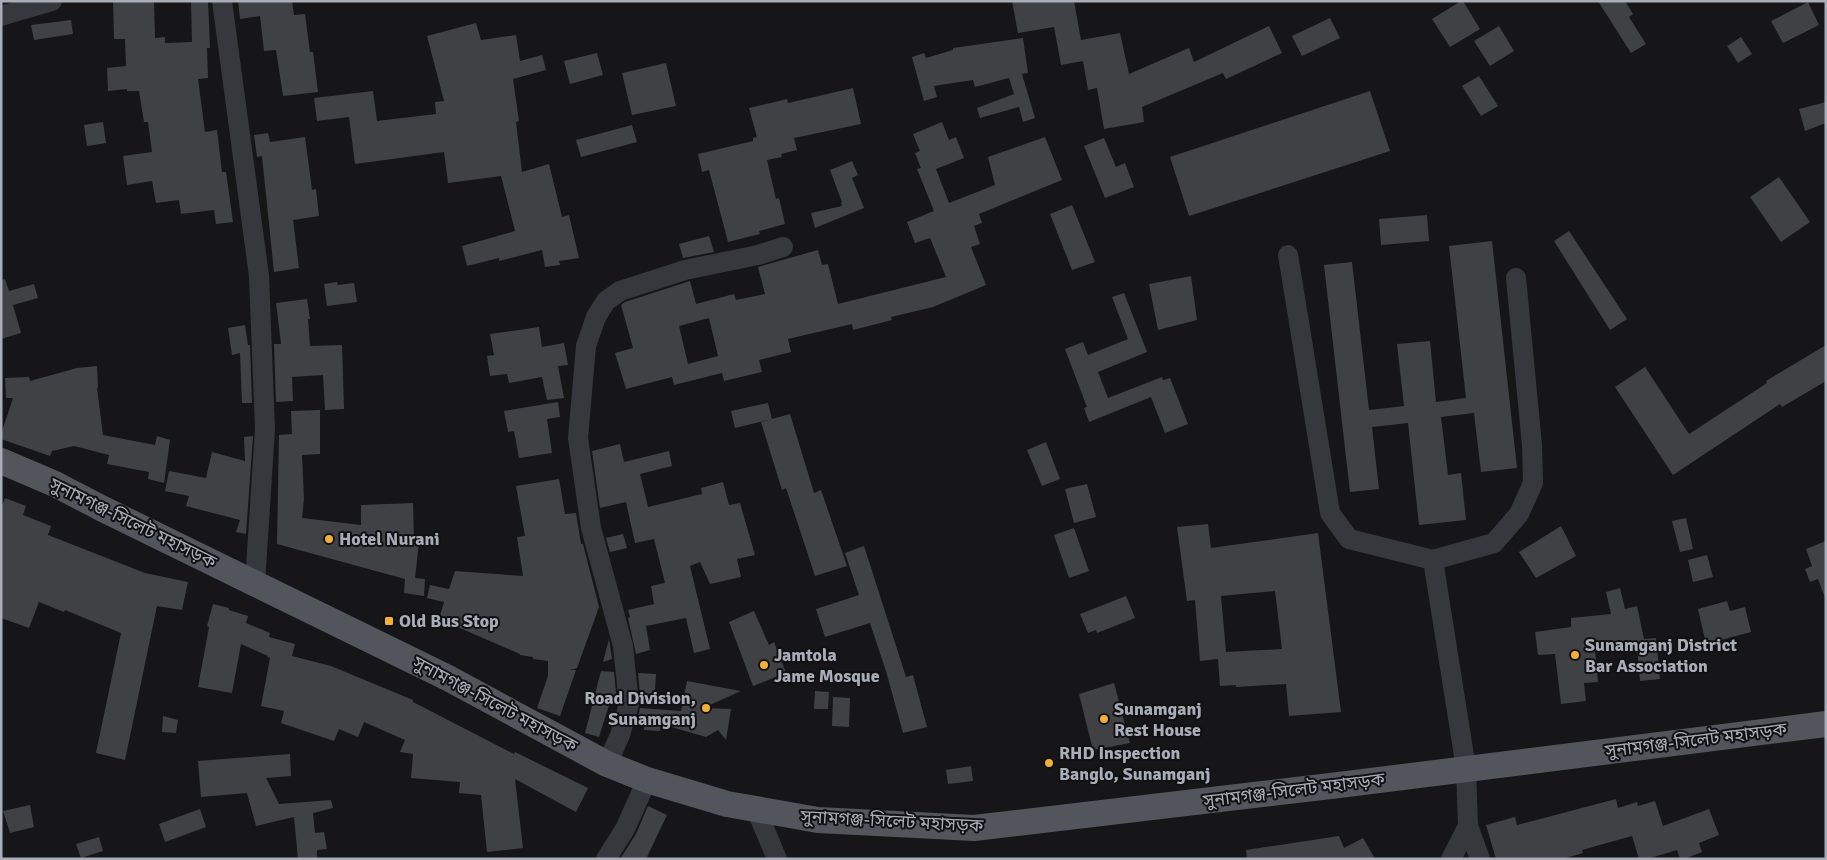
<svg xmlns="http://www.w3.org/2000/svg" width="1827" height="860" font-family="Signika,'Noto Sans Bengali',sans-serif">
	<style>
		.building { fill: #404145; fill-rule: evenodd }
		.lines { fill: none; stroke-linecap: round; stroke-linejoin: round }
		.minor { stroke: #37383d; stroke-width: 20 }
		.major { stroke: #53555c; stroke-width: 26 }
		.poi-dot { fill: #f2b134; stroke: #111113; stroke-width: 2 }
		.labels { text-anchor: middle; stroke-width: 4; stroke-linejoin: round; paint-order: stroke }
		.street-label { font-size: 18px; fill: #a8adb8; stroke: #111113 }
		.poi-label { font-size: 18px; font-weight: bold; fill: #a8adb8; stroke: #111113; text-anchor: start }
	</style>
	<rect width="100%" height="100%" fill="#161618"/>
	<g class="building">
		<polygon points="113,1 154,1 155,38 165,37 165,43 192,42 191,1 208,1 210,48 207,48 208,78 198,79 205,132 217,130 222,172 226,172 233,222 216,224 214,210 181,214 179,200 156,203 152,181 127,185 123,156 152,152 148,122 144,122 139,91 127,91 127,89 108,91 107,68 126,66 125,39 114,39"/>
		<polygon points="238,1 292,1 294,15 305,14 310,52 313,52 318,92 283,96 276,50 264,51 260,16 240,19"/>
		<polygon points="1012,1 1074,1 1081,40 1120,33 1129,74 1189,48 1194,62 1269,26 1282,53 1226,79 1223,73 1142,107 1144,122 1104,129 1097,88 1088,90 1083,61 1061,65 1054,27 1018,33"/>
		<polygon points="1461,1 1463,1 1480,29 1450,47 1432,19"/>
		<polygon points="1598,1 1625,1 1633,14 1629,17 1646,44 1631,53"/>
		<polygon points="1808,2 1819,25 1783,43 1771,21"/>
		<polygon points="1330,18 1340,38 1302,56 1292,36"/>
		<polygon points="71,20 73,34 34,40 31,25"/>
		<polygon points="476,23 481,40 516,35 520,61 542,55 546,70 513,79 519,121 516,122 522,172 549,164 562,217 569,215 579,258 559,261 560,265 545,267 542,250 499,261 499,258 467,266 462,246 515,231 501,176 448,183 444,152 355,164 349,117 317,121 314,98 373,91 377,121 436,114 435,102 444,101 427,36"/>
		<polygon points="1499,26 1514,51 1490,66 1474,41"/>
		<polygon points="1741,37 1752,54 1738,63 1727,46"/>
		<polygon points="1023,38 1028,73 1022,74 1035,118 1023,122 1019,107 980,118 977,108 1014,94 1009,78 975,87 973,80 934,86 937,97 924,101 912,57 924,53 926,58 953,50 953,48"/>
		<polygon points="597,53 603,75 570,84 564,61"/>
		<polygon points="666,63 676,106 632,115 622,73"/>
		<polygon points="1479,76 1498,106 1481,116 1462,86"/>
		<polygon points="853,88 861,124 794,138 797,150 781,154 782,157 767,160 776,199 779,198 785,224 759,231 760,234 728,242 709,170 702,172 698,154 753,141 753,138 757,137 749,108 787,99 788,103"/>
		<polygon points="1370,91 1390,151 1189,216 1170,157"/>
		<polygon points="1826,102 1826,123 1805,131 1799,109"/>
		<polygon points="103,122 106,143 87,146 84,125"/>
		<path d="M942,122L949,140L956,137L964,158L936,169L949,203L995,185L988,157L1045,137L1062,180L979,214L982,223L974,226L980,244L971,247L986,285L933,307L891,317L892,320L853,330L852,324L788,339L791,352L759,360L762,372L724,381L722,373L674,385L672,377L626,389L615,353L633,348L621,305L625,302L690,281L696,304L734,294L736,300L765,294L758,267L818,250L822,265L828,264L838,304L946,277L930,238L915,243L907,222L934,211L917,169L921,168L915,153L920,151L913,134ZM709,318L718,356L688,364L679,326Z"/>
		<polygon points="632,125 637,142 581,157 576,140"/>
		<polygon points="268,133 270,142 305,137 312,190 316,189 319,216 293,220 299,268 274,272 262,156 257,157 254,135"/>
		<polygon points="1104,138 1116,167 1125,163 1134,187 1105,198 1084,146"/>
		<polygon points="852,161 858,175 852,178 864,208 815,228 811,213 842,206 841,203 842,202 830,170"/>
		<polygon points="1779,177 1810,222 1781,242 1750,197"/>
		<polygon points="1072,205 1095,262 1072,270 1050,214"/>
		<polygon points="1427,215 1429,241 1381,245 1379,219"/>
		<polygon points="1569,231 1627,319 1610,330 1554,241"/>
		<polygon points="709,236 714,252 683,258 679,244"/>
		<polygon points="1492,241 1517,468 1481,472 1474,413 1441,417 1448,475 1461,473 1466,520 1419,525 1408,423 1372,427 1379,489 1350,492 1324,265 1352,262 1369,410 1404,406 1397,344 1430,341 1436,402 1466,398 1449,246"/>
		<polygon points="1191,276 1197,320 1158,330 1149,284"/>
		<polygon points="5,279 9,291 34,284 38,298 13,305 21,333 1,339 1,280"/>
		<polygon points="337,282 338,285 354,283 357,302 327,306 324,284"/>
		<polygon points="1124,293 1147,352 1098,372 1108,398 1162,377 1163,380 1170,378 1188,424 1165,433 1151,397 1089,422 1084,408 1087,407 1065,349 1083,342 1088,355 1128,339 1112,297"/>
		<polygon points="307,299 310,319 308,319 310,346 342,345 344,409 325,410 323,375 292,377 293,401 276,402 274,344 281,344 276,303"/>
		<polygon points="245,325 248,345 250,345 252,403 242,403 240,353 232,355 228,328"/>
		<polygon points="539,327 542,347 564,343 568,365 558,366 564,398 547,400 542,377 509,383 507,374 490,376 487,356 494,355 490,334"/>
		<polygon points="1826,345 1826,381 1782,407 1780,404 1673,475 1615,387 1645,367 1689,434 1767,383 1766,381"/>
		<polygon points="97,366 98,388 97,388 103,435 155,445 157,436 170,440 164,483 148,479 149,472 107,464 109,455 74,446 52,451 50,456 1,439 1,434 13,398 6,398 5,378 29,377 30,381 77,368"/>
		<polygon points="558,402 560,417 547,419 552,453 519,458 514,431 508,432 504,411"/>
		<polygon points="768,403 772,419 735,428 731,411"/>
		<polygon points="320,410 320,454 302,455 304,499 302,518 361,525 361,505 413,503 414,542 419,542 415,578 425,579 424,596 404,593 405,579 277,544 279,435 292,434 291,411"/>
		<polygon points="790,414 814,493 821,490 847,566 815,576 786,488 782,490 761,422"/>
		<polygon points="253,436 246,534 236,532 240,520 186,506 189,496 165,491 169,471 206,478 212,452 245,461 244,437"/>
		<polygon points="1046,442 1060,479 1042,486 1027,450"/>
		<polygon points="620,444 624,462 669,451 672,466 640,474 648,507 702,494 701,488 723,482 729,505 740,503 755,555 737,559 741,577 710,584 700,562 690,566 710,649 694,653 686,618 646,626 650,650 636,654 628,618 630,617 628,610 654,604 651,586 665,583 654,539 635,543 626,502 600,508 592,451"/>
		<polygon points="559,479 565,514 576,513 581,544 583,544 599,607 577,668 570,670 576,670 560,716 537,708 548,676 548,661 533,659 533,657 520,655 520,654 439,619 444,602 427,598 430,585 449,589 455,571 523,576 517,537 525,536 516,486"/>
		<polygon points="1087,484 1096,517 1074,523 1065,489"/>
		<polygon points="5,498 26,506 23,515 51,526 48,535 145,573 188,582 182,610 157,606 125,760 96,753 121,633 65,610 64,612 39,602 29,628 1,618 1,508"/>
		<polygon points="1686,518 1693,549 1680,552 1672,521"/>
		<path d="M1208,524L1211,548L1318,533L1341,712L1289,716L1286,684L1236,687V685L1220,686L1218,659L1200,661L1195,600L1187,601L1177,527ZM1275,591L1282,649L1226,652L1221,596Z"/>
		<polygon points="1561,526 1576,556 1536,578 1519,552"/>
		<polygon points="1074,528 1089,571 1069,578 1054,535"/>
		<polygon points="623,534 627,548 610,552 606,538"/>
		<polygon points="1826,541 1826,598 1825,598 1818,579 1810,582 1805,569 1812,566 1806,549"/>
		<polygon points="864,546 906,677 913,675 927,727 903,733 886,671 870,623 825,637 816,609 859,595 845,553"/>
		<polygon points="1707,555 1713,577 1693,582 1688,560"/>
		<polygon points="1620,588 1625,609 1637,606 1644,639 1656,638 1660,679 1640,681 1637,647 1595,650 1598,682 1584,683 1586,701 1561,704 1555,654 1538,655 1535,632 1571,627 1571,618 1611,614 1606,592"/>
		<polygon points="1126,596 1135,618 1097,633 1096,630 1088,633 1080,614"/>
		<polygon points="1727,601 1730,611 1745,607 1751,632 1706,644 1698,609"/>
		<polygon points="213,604 229,608 229,610 248,616 246,623 270,633 269,637 295,644 292,656 331,666 413,700 413,702 514,754 515,752 588,788 576,812 515,779 523,848 487,852 481,795 459,793 460,782 411,778 413,754 400,752 405,740 364,722 358,737 339,729 334,741 281,723 284,711 261,706 270,658 267,657 268,656 241,644 232,693 198,687 209,627 207,626"/>
		<polygon points="754,611 769,645 774,642 786,673 753,686 729,622"/>
		<polygon points="609,639 612,659 603,662"/>
		<polygon points="601,671 614,672 617,703 610,702 599,737 585,733"/>
		<polygon points="638,673 656,674 654,705 641,704"/>
		<polygon points="687,681 741,691 703,708 731,709 726,740 718,730 706,737 661,724 660,731 644,730 644,719 638,717 640,708 681,711"/>
		<polygon points="1114,683 1130,743 1093,750 1079,694"/>
		<polygon points="815,691 829,692 828,709 814,709"/>
		<polygon points="833,697 850,698 849,727 832,726"/>
		<polygon points="163,716 178,720 176,733 162,732"/>
		<polygon points="290,754 291,776 266,778 279,804 331,800 333,808 313,813 315,833 324,832 327,849 317,850 317,859 298,859 294,817 256,826 247,793 201,797 198,761"/>
		<polygon points="971,766 973,781 948,784 946,770"/>
		<polygon points="1616,799 1618,808 1637,802 1638,806 1655,801 1663,826 1709,809 1719,835 1699,843 1702,852 1684,859 1680,859 1677,850 1647,859 1639,859 1632,836 1582,850 1583,853 1562,859 1496,859 1486,825 1515,817 1517,825"/>
		<polygon points="30,805 34,827 10,833 3,811"/>
		<polygon points="648,806 667,815 646,859 620,859 636,834"/>
		<polygon points="200,809 206,827 165,842 159,824"/>
		<polygon points="1339,836 1344,848 1363,838 1375,859 1247,859 1246,850"/>
		<polygon points="99,837 103,851 81,858 76,844"/>
	</g>
	<g class="lines">
		<g class="minor">
			<polyline points="222,1 259,276 265,429 255,583"/>
			<polyline points="1,16 52,1"/>
			<polyline points="1288,255 1330,513 1349,539 1433,560 1466,768 1468,826 1451,859"/>
			<polyline points="1433,560 1494,543 1519,514 1533,483 1532,445 1516,278"/>
			<polyline points="607,764 620,735 629,704 623,646 591,528 578,438 586,346 596,317 606,301 620,291 685,270 758,255 783,247"/>
			<polyline points="756,809 777,859"/>
			<polyline points="1468,826 1480,859"/>
			<polyline points="606,859 625,829 647,780"/>
		</g>
		<polyline class="major" points="1,461 55,484 101,508 448,678 607,764 647,780 727,804 818,820 974,828 1339,785 1826,724"/>
	</g>
	<g class="poi-dot">
		<circle cx="329" cy="539" r="5"/>
		<rect x="384" y="616" width="10" height="10" rx="2.5"/>
		<circle cx="1575" cy="655" r="5"/>
		<circle cx="764" cy="665" r="5"/>
		<circle cx="706" cy="708" r="5"/>
		<circle cx="1104" cy="719" r="5"/>
		<circle cx="1049" cy="763" r="5"/>
	</g>
	<g class="labels">
		<g class="street-label">
			<text transform="translate(133 523) rotate(26)" y="6">সুনামগঞ্জ-সিলেট মহাসড়ক</text>
			<text transform="translate(495 704) rotate(28)" y="6">সুনামগঞ্জ-সিলেট মহাসড়ক</text>
			<text transform="translate(1696 740) rotate(-7)" y="6">সুনামগঞ্জ-সিলেট মহাসড়ক</text>
			<text transform="translate(1294 790) rotate(-7)" y="6">সুনামগঞ্জ-সিলেট মহাসড়ক</text>
			<text transform="translate(892 821) rotate(3)" y="6">সুনামগঞ্জ-সিলেট মহাসড়ক</text>
		</g>
		<g class="poi-label">
			<text x="339" y="545">Hotel Nurani</text>
			<text x="399" y="627">Old Bus Stop</text>
			<text x="1585" y="651">Sunamganj District<tspan x="1585" dy="21">Bar Association</tspan></text>
			<text x="774" y="661">Jamtola<tspan x="774" dy="21">Jame Mosque</tspan></text>
			<text x="696" y="704" text-anchor="end">Road Division,<tspan x="696" dy="21">Sunamganj</tspan></text>
			<text x="1114" y="715">Sunamganj<tspan x="1114" dy="21">Rest House</tspan></text>
			<text x="1059" y="759">RHD Inspection<tspan x="1059" dy="21">Banglo, Sunamganj</tspan></text>
		</g>
	</g>
	<rect width="1827" height="860" fill="none" stroke="#a8adb8" stroke-width="5"/>
</svg>
